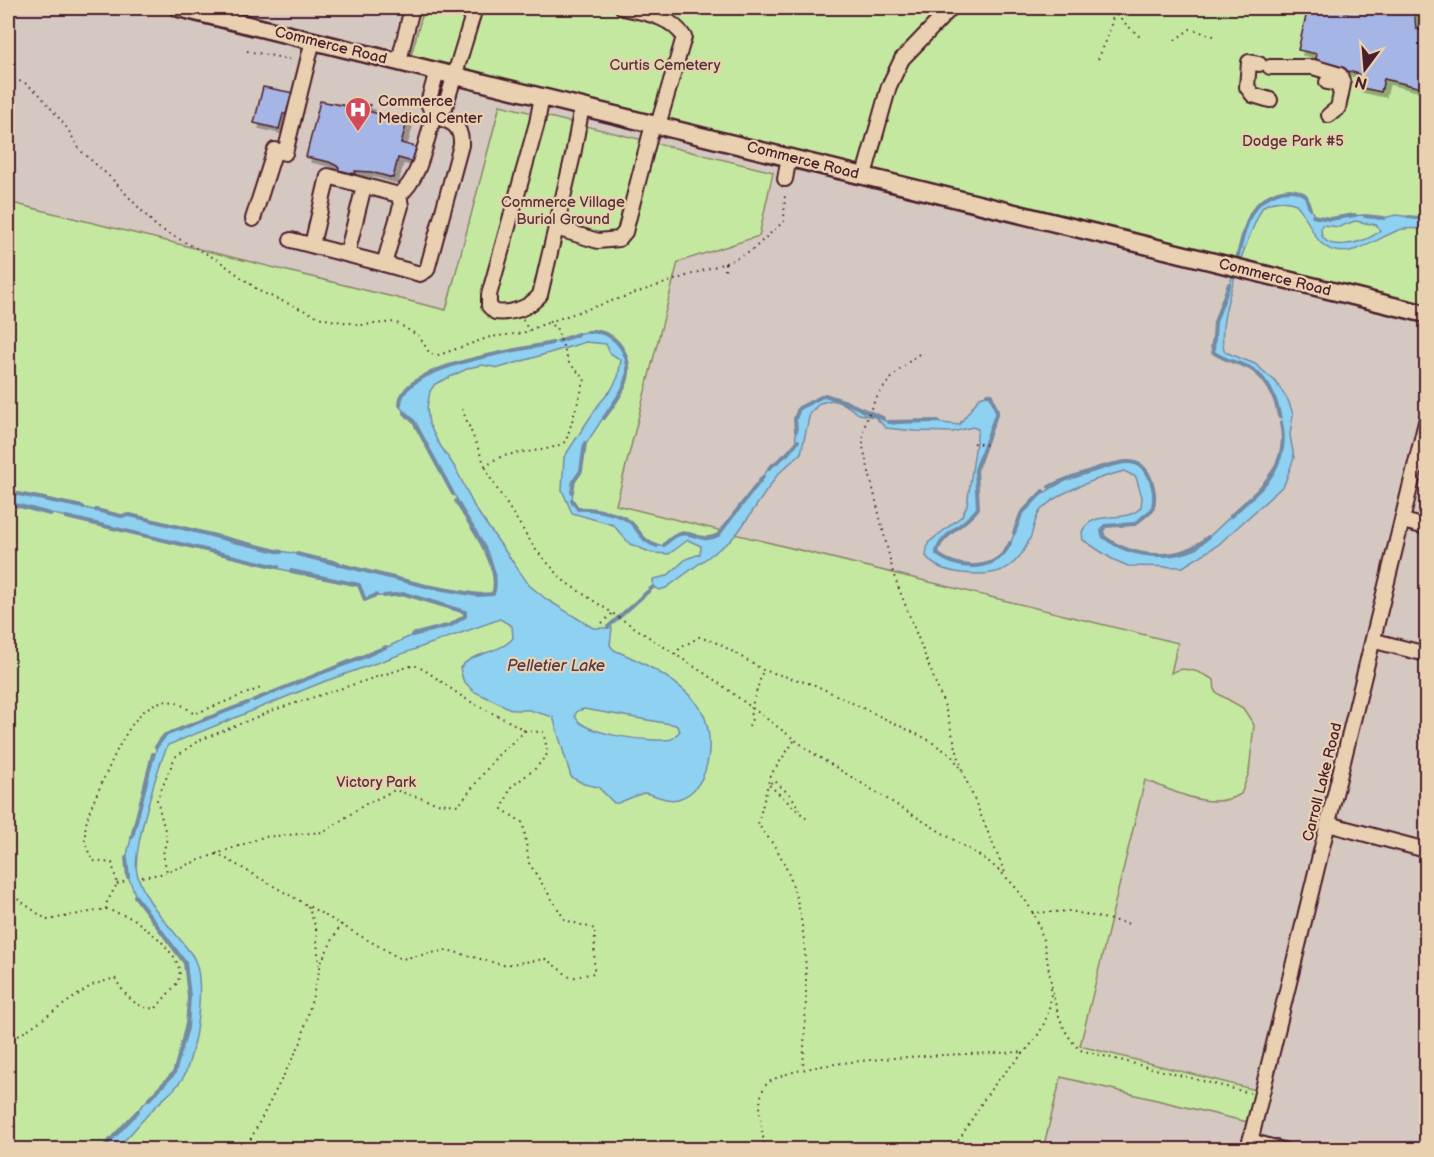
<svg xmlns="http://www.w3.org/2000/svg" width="1434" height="1157" font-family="'Balsamiq Sans',sans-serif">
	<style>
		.green { fill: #c5e8a1; stroke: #888466; stroke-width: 1.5 }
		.water { fill: #8fd1f1; stroke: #738aa2; stroke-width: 1.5; fill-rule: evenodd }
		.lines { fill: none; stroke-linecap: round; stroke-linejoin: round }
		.stream { stroke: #738aa2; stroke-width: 4 }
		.building { fill: #a5b5e5; stroke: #4a1f2b; stroke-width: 1.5; filter: url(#shadow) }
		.minor-casing { stroke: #4a1f2b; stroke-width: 18 }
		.major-casing { stroke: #4a1f2b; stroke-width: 21 }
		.path { stroke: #4a1f2b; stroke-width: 2; stroke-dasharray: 1.5 4.5; stroke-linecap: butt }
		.minor { stroke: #e9d0b1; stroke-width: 14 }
		.major { stroke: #e9d0b1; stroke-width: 16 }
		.labels { text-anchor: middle; stroke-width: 4.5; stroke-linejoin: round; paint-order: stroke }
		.street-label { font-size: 15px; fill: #4a1f2b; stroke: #e9d0b1 }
		.park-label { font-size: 15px; fill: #563337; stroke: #e9d0b1 }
		.poi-label { font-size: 15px; fill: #4a1f2b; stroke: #e9d0b1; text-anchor: start }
		.water-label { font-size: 16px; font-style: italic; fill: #543a49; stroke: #e9d0b1 }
	</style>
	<defs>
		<filter id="shadow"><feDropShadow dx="5" dy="5" stdDeviation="0" flood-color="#0004"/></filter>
	</defs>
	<rect width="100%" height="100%" fill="#d5c8c1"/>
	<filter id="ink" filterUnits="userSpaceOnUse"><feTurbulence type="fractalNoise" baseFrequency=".0167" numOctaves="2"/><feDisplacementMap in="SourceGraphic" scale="12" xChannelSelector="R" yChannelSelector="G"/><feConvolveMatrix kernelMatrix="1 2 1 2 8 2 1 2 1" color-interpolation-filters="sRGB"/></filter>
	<g filter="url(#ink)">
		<g class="green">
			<polygon points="424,8 1426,8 1426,312 410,59"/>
			<path d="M500,105L773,172L759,236L678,262L616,505L1178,643L1171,673C1184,664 1201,672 1214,680L1215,692L1243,708L1254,725L1249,772L1241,794C1210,812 1175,791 1145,780L1080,1046L1260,1091L1252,1123L1061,1077L1043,1149L8,1150V202L446,310Z"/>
		</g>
		<path class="water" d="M1290,190L1304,194L1315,218L1330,219L1362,215L1379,219L1396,215L1426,219V229C1418,229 1407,227 1399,230C1376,238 1344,266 1321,243C1310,232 1307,215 1296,204C1286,200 1270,200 1262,208C1248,237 1213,324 1225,352L1255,364L1275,381L1288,400L1293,414L1290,435L1294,458L1284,485L1218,545L1183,567L1128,566L1112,559L1083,540L1082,532C1092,508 1127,525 1141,507L1142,497L1136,477L1124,471C1098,478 1060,490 1041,510C1035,517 1034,527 1031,536C1017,571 997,577 962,573C948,571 934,568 926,556L928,543L962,516L967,505L978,429L972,427L953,432L915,431L886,428L875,417L859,414L844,404L832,400L820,403L810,413L801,453L778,474L739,531L730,541L666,588L659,590L653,587V579L667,576L686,559L700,554L701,546L688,540L669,554L652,553L630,544L613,525L572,513L562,490L564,457L599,404L611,390L618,377L621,360L610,353L606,344L586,342L499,368L482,365L469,368L435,384L430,391L427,408L429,424L438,442L456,469L475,508L529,585L546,599L593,628H612L610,645L614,650C643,662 678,679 698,705C717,729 713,790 678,799C665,802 655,794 643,793L618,803H614L598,787L584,784L571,777L553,717L529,710H513L473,691L463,680L460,668C473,651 500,654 513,638L512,626L500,619L323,682L168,745C158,765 132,853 137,873C145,905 174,929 192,955C208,978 195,1053 184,1076C178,1088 165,1097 156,1106C142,1120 130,1136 116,1149H101L174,1072L189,1010L185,963L137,900L127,873L126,859L135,822L159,740L165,735C226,710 287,685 349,664C370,657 390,645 411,636C428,628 452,630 465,614L464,611C437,603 414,593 387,596C377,597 374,594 365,600L359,584L305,575L8,503V492L41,497L114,515H130L236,543L331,560L376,575L426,586L488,595L494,591L495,574L491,562L418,428L400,407V397C427,358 503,354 546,344C563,340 581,330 599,331C622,337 634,365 624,386L584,447L581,471L573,484L572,502L578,509C589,508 621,514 629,521C642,531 643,546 663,546L682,532L707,539L718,535L769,468L796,444L795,419L799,408L825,395L845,400L861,411L893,424L917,420L959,425L980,397L989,394L997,412L976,470L978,508L940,545L936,551L939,556C957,564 978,571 996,560C1016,549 1013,521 1028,506C1045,487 1133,440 1148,474C1153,486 1156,498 1152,510L1135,524L1105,526L1102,534C1121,558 1170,561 1196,549L1269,480C1295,446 1283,388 1246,366C1235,360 1223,360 1213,352L1211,347C1214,319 1226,298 1234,271C1239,254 1244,223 1254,209C1263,198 1276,191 1290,190ZM1355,221L1376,225L1380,230C1369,244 1314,256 1322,225L1339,227ZM584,709L676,725L680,731L672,739C654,743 582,735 575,716L577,711Z"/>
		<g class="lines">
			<g class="stream">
				<polyline points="1313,216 1330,219 1355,215"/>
				<polyline points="1365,216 1384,218"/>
				<polyline points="1409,217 1426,219"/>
				<path d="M1236,263C1240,248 1244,226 1252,212C1263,195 1289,182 1306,196L1310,209"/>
				<path d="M1229,284L1215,322L1213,352C1222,359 1231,361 1243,365C1264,372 1276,396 1279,416"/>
				<path d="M588,332C614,327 635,357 626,382C622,394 612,407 604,418"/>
				<polyline points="559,341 578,334"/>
				<path d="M987,394L991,395L997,412L976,470L978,508C968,524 938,535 937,554C960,571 997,572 1010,543"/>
				<path d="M400,405C399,364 523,350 552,343"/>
				<polyline points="405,413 414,422 453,494"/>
				<polyline points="889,422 938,421"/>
				<path d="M796,431L795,419L799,408L825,395C845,401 863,410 883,418"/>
				<polyline points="769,468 787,454 798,441"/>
				<path d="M1049,487C1066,478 1081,474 1098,469C1117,463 1140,453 1150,478C1154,488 1156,499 1152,510L1135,524L1105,526L1102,531L1104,537C1134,559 1180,563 1208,537"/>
				<polyline points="8,492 83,507"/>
				<polyline points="572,492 574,481 581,471 585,443"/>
				<path d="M572,500L578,509C591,508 618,513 629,521C640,530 641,541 657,546"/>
				<polyline points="8,503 50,514"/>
				<polyline points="96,510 121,516 130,515 281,552"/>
				<path d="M1231,516C1259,490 1291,466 1281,423"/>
				<polyline points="66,517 278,567"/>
				<polyline points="1014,533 1021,514 1043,491"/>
				<path d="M664,545C688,519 697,547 718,535L763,477"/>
				<path d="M297,554L426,586L477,595L493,594C503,567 469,524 456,501"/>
				<polyline points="291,571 359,585 365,600 376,595"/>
				<polyline points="384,596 405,594 465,612 465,616 451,625 412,635"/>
				<polyline points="608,627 653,587"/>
				<polyline points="254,700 386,647"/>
				<polyline points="156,747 165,735 247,703"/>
				<polyline points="132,837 153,754"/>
				<polyline points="126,858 128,877"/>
				<polyline points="135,896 185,963 189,996 187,1028 174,1073 149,1099"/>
				<polyline points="101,1150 138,1111"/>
			</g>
		</g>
		<g class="building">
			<polygon points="1308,8 1341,8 1340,10 1347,12 1348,8 1414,8 1416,29 1426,32 1426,89 1384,79 1381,92 1357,87 1360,74 1315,63 1317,54 1298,50"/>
			<polygon points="263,87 294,93 291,107 288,107 286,114 283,114 279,129 254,123"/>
			<polygon points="320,101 357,108 358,102 370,105 368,111 407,122 401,143 416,147 413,162 398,158 393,178 371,172 355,171 355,174 338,170 339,167 329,162 306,157"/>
		</g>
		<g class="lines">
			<defs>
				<g id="minor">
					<path d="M623,8C645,13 671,16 684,37L658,125"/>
					<polyline points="399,61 412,8"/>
					<polyline points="1259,64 1249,62 1247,87 1253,95 1270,100"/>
					<polyline points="1270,67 1313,67 1340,75 1343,84 1338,108 1329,115"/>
					<polyline points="437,71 428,103 434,116 445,107 475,8"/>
					<polyline points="1327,82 1337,84 1341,93"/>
					<path d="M542,96L537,123L489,295V306L495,312C512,314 529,308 540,295L573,155L582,106"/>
					<path d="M434,116C451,121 462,125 461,145L427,270L420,274L384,264L401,206L399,195C421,178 425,142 434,116Z"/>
					<polyline points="864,175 889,86 902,59 951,8"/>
					<polyline points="785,179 789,157"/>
					<polyline points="253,219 275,150 285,153 313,40"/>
					<polyline points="556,228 598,241 619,239 625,232 653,124"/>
					<polyline points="291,240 384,264"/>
					<polyline points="312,245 328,176 399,195"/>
					<polyline points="347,254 364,186"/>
					<polyline points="1403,521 1426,527"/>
					<polyline points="1375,641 1426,654"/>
					<polyline points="1328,824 1426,850"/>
					<polyline points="1250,1141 1283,1150"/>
					<polyline points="1248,1150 1426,422"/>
				</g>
				<polyline id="major" points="179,8 1426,314"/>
			</defs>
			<use href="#minor" class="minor-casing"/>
			<use href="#major" class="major-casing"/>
			<g class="path">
				<polyline points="1114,10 1114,13 1140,37"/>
				<polyline points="1175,40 1190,29 1217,37"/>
				<polyline points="247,51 294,60"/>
				<polyline points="1098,59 1107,39 1114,13"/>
				<path d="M8,77L27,84L40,95L67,128L80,150L112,179L157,227L218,260L261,292L324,319L363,325L395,322L419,336L430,354L439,355L490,337L523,333L546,323L556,327L569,363L585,379L566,441C545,457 500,446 486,468L489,476L536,550L565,582L716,681L814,754L988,861C1009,878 1026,897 1037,921C1054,962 1046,1018 1080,1050L1250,1093"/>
				<polyline points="725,263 725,273"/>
				<polyline points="523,320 529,331"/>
				<polyline points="549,322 728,262 750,252 784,221 785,192"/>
				<polyline points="1422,347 1426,347"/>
				<path d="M919,354C889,376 861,408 863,447L894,576L945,707L962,770"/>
				<polyline points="462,409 486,468"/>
				<polyline points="973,443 989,445"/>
				<polyline points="602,623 612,614"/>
				<polyline points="675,655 680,648 699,637 720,644 763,670 815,685 927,739 951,755 962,770 1005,873"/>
				<polyline points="749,726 752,719 750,712 763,670"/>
				<path d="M794,741L770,776L758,824C765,834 774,844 780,855C814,921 806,998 803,1069"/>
				<polyline points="800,810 792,797 775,781 768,784 809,821"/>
				<path d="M216,853L401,959L447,950L503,965L546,959L571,978L594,973L595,929L565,920L529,863L523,823L502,809L511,787L536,768L548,753L543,732L525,731L497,756L459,805L436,803L395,790L364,805L324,832L263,837L167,872L163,854L167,838L157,800L175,757L198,741L274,710L414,665C433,673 448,688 466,699C485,711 506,718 525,731"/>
				<polyline points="142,877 166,873"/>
				<polyline points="117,884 126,881"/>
				<path d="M8,892L47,920L106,909L134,919L160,940L175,958L180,971L178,982L156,1008C137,1011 123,993 115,978L92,985L8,1043"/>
				<polyline points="308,906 316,928 319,965"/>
				<path d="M106,909L107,902L117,884L112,863L93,861C89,853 84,844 85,835C85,815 97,795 104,778C120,744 148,672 194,714L263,687"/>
				<polyline points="1032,913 1070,911 1130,924"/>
				<polyline points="245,1150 301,1042 322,960 341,924"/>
				<path d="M765,1150C763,1133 755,1101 765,1086C788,1056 982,1054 1025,1052"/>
				<path d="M951,1150C967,1131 977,1108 992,1088C1019,1052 1051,1039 1051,987"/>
			</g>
			<use href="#minor" class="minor"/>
			<use href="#major" class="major"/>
		</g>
	</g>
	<defs>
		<symbol id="hospital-pin" viewBox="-11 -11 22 30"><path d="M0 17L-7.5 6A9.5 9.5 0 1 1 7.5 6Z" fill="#d1495b" stroke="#e9d0b1"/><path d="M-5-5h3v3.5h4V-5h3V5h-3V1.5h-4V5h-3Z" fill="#fff"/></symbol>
	</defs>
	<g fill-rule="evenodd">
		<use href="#hospital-pin" x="343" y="95" width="30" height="40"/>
	</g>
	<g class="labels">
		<g class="street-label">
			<text transform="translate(331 45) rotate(14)" y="5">Commerce Road</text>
			<text transform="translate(803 160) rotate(14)" y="5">Commerce Road</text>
			<text transform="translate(1275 277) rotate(14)" y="5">Commerce Road</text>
			<text transform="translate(1322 782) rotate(-76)" y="5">Carroll Lake Road</text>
		</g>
		<g class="park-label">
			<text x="665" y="70">Curtis Cemetery</text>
			<text x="1293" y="146">Dodge Park #5</text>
			<text x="563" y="207">Commerce Village<tspan x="563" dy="17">Burial Ground</tspan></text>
			<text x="376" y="787">Victory Park</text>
		</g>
		<g class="poi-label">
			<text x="378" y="106">Commerce<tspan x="378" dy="17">Medical Center</tspan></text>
		</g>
		<g class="water-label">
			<text x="556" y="671">Pelletier Lake</text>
		</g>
	</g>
	<rect width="1434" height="1157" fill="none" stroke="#e9d0b1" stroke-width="30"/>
	<rect x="15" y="15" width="1404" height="1127" fill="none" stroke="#4a1f2b" stroke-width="2" filter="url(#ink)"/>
	<g transform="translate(1365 69) rotate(196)" stroke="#e9d0b1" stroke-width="4.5" paint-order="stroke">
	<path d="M0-4.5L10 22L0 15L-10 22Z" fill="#4a1f2b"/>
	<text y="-9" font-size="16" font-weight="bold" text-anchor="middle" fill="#4a1f2b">N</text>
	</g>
</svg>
